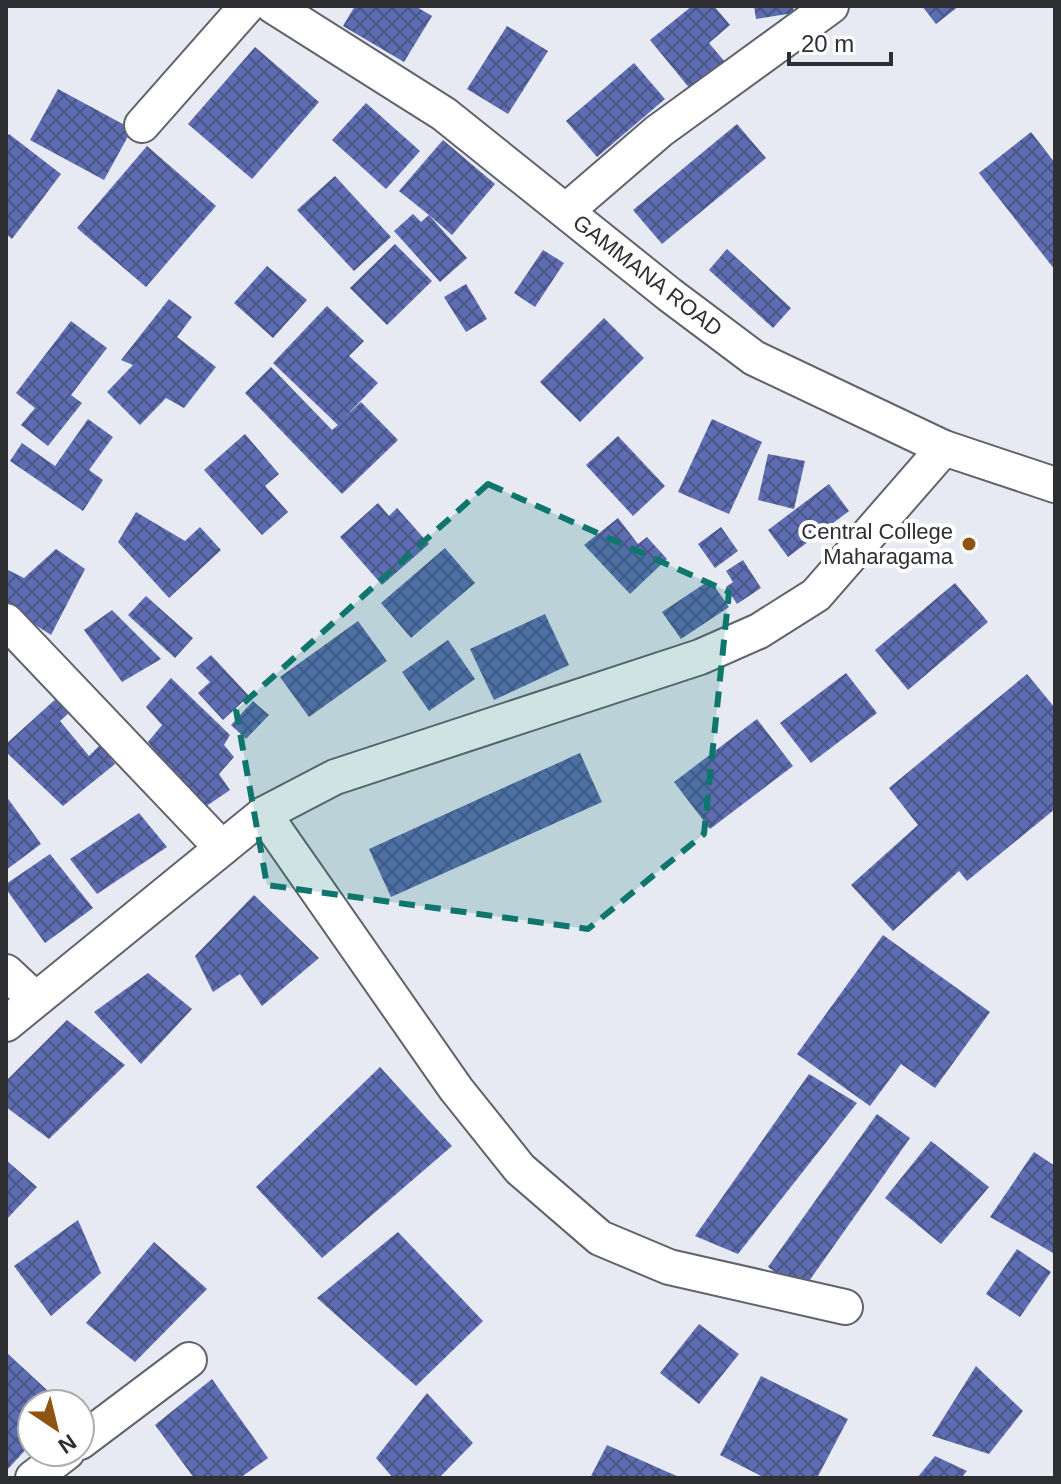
<svg xmlns="http://www.w3.org/2000/svg" width="1061" height="1484" font-family="Arial,sans-serif">
	<style>
		.building { fill: url(#building-cross-hatch) }
		.lines { fill: none; stroke-linecap: round; stroke-linejoin: round }
		.minor-casing { stroke: #60636b; stroke-width: 38 }
		.minor { stroke: #fff; stroke-width: 34 }
		.marked { fill: #0f766e; fill-opacity: 0.2; stroke: #0f766e; stroke-width: 6; stroke-dasharray: 16 10; stroke-linejoin: round }
		.poi-dot { fill: #8e5510; stroke: #fff; stroke-width: 3 }
		.labels { text-anchor: middle; stroke-width: 8; stroke-linejoin: round; paint-order: stroke }
		.street-label { font-size: 22px; fill: #2e2f33; stroke: #fff }
		.poi-label { font-size: 22px; fill: #2e2f33; stroke: #fff; text-anchor: end }
	</style>
	<defs>
		<pattern id="building-cross-hatch" width="8" height="8" patternUnits="userSpaceOnUse" patternTransform="scale(2)"><rect width="8" height="8" fill="#5e6db1"/><path d="M0 0l8 8M0 8l8-8" fill="none" stroke="#4a5588"/></pattern>
	</defs>
	<rect width="100%" height="100%" fill="#e7e9f3"/>
	<g class="building">
		<polygon points="355,6 415,6 432,16 404,62 343,26"/>
		<polygon points="692,6 714,6 730,25 709,43 725,62 691,90 650,40"/>
		<polygon points="754,6 793,6 794,13 756,19"/>
		<polygon points="922,6 959,6 936,24"/>
		<polygon points="507,26 548,51 508,114 467,89"/>
		<polygon points="255,47 319,102 252,179 188,124"/>
		<polygon points="634,63 665,99 597,157 566,121"/>
		<polygon points="58,89 132,129 104,180 30,140"/>
		<polygon points="366,103 420,151 386,189 332,140"/>
		<polygon points="737,124 766,158 662,244 633,210"/>
		<polygon points="1031,132 1055,163 1055,270 979,173"/>
		<polygon points="9,134 61,174 12,239 6,234 6,138"/>
		<polygon points="443,140 495,184 452,235 429,215 467,258 440,282 394,231 413,214 421,222 429,215 399,191"/>
		<polygon points="147,146 216,206 146,287 77,228"/>
		<polygon points="335,176 391,237 354,271 297,210"/>
		<polygon points="395,244 432,281 387,325 350,288"/>
		<polygon points="727,249 791,308 773,328 709,270"/>
		<polygon points="543,250 564,263 535,307 514,293"/>
		<polygon points="267,266 307,300 273,338 234,303"/>
		<polygon points="466,284 487,319 466,332 444,297"/>
		<polygon points="169,299 192,317 177,337 216,367 184,408 166,398 140,425 107,392 133,365 121,360"/>
		<polygon points="327,306 364,341 349,356 378,383 346,416 361,402 398,440 342,494 245,393 271,367 332,430 338,425 273,363"/>
		<polygon points="604,318 644,358 580,422 540,382"/>
		<polygon points="71,321 107,348 71,395 82,403 48,446 21,425 35,408 16,393"/>
		<polygon points="88,419 113,437 89,470 103,480 83,511 10,461 22,443 55,466"/>
		<polygon points="712,419 762,442 729,514 678,492"/>
		<polygon points="245,434 279,474 265,486 288,512 262,535 204,470"/>
		<polygon points="618,436 665,486 633,516 586,465"/>
		<polygon points="768,454 805,461 794,509 758,500"/>
		<polygon points="829,484 849,511 788,557 768,530"/>
		<polygon points="378,503 389,516 397,508 429,544 382,585 340,537"/>
		<polygon points="136,512 185,541 200,527 221,550 169,598 118,542"/>
		<polygon points="618,518 638,544 647,537 667,559 630,594 584,545"/>
		<polygon points="721,527 738,551 715,568 698,544"/>
		<polygon points="445,548 475,583 411,638 381,603"/>
		<polygon points="56,549 85,569 51,635 6,606 6,569 24,578"/>
		<polygon points="743,560 761,588 737,604 726,587 733,582 726,571"/>
		<polygon points="710,580 729,607 681,639 662,612"/>
		<polygon points="955,583 988,622 908,690 875,650"/>
		<polygon points="146,596 193,638 175,658 128,615"/>
		<polygon points="112,610 161,659 122,682 84,630"/>
		<polygon points="545,614 569,665 494,700 470,649"/>
		<polygon points="358,621 387,661 309,717 280,677"/>
		<polygon points="448,640 475,679 429,711 402,672"/>
		<polygon points="211,655 249,696 223,720 198,693 210,682 196,668"/>
		<polygon points="846,673 877,713 811,763 780,723"/>
		<polygon points="1027,674 1055,708 1055,809 967,881 959,871 893,931 851,885 918,825 889,788"/>
		<polygon points="171,678 230,735 224,745 234,757 219,774 230,790 202,809 148,742 162,725 146,707"/>
		<polygon points="59,696 70,712 60,721 89,756 101,744 115,764 63,806 6,752 6,744"/>
		<polygon points="253,701 269,715 246,739 231,725"/>
		<polygon points="757,719 793,766 710,829 674,782"/>
		<polygon points="580,753 602,802 391,897 369,849"/>
		<polygon points="6,796 41,844 6,870"/>
		<polygon points="139,813 167,847 97,894 70,859"/>
		<polygon points="50,854 93,908 45,943 6,889 6,884"/>
		<polygon points="254,895 319,958 262,1006 240,974 213,992 195,956"/>
		<polygon points="883,935 990,1012 935,1088 901,1064 870,1106 797,1054"/>
		<polygon points="148,973 192,1009 141,1064 94,1012"/>
		<polygon points="67,1020 125,1065 49,1139 6,1107 6,1081"/>
		<polygon points="380,1067 452,1146 322,1258 256,1187"/>
		<polygon points="809,1074 857,1103 738,1254 695,1236"/>
		<polygon points="877,1114 910,1138 802,1291 768,1267"/>
		<polygon points="931,1141 989,1187 941,1244 885,1198"/>
		<polygon points="1034,1152 1055,1166 1055,1254 990,1217"/>
		<polygon points="6,1160 37,1187 6,1220"/>
		<polygon points="78,1220 101,1273 51,1316 14,1266"/>
		<polygon points="398,1232 483,1321 416,1386 317,1298"/>
		<polygon points="154,1242 207,1289 135,1362 86,1323"/>
		<polygon points="1017,1249 1051,1272 1020,1317 986,1294"/>
		<polygon points="699,1324 739,1354 699,1404 660,1373"/>
		<polygon points="6,1352 62,1404 32,1404 32,1443 6,1471"/>
		<polygon points="976,1366 1023,1411 989,1454 932,1436"/>
		<polygon points="761,1376 848,1419 817,1478 765,1478 720,1455"/>
		<polygon points="212,1379 268,1458 240,1478 194,1478 155,1425"/>
		<polygon points="427,1393 473,1443 439,1478 393,1478 376,1458"/>
		<polygon points="607,1445 681,1478 590,1478"/>
		<polygon points="935,1456 967,1471 961,1478 917,1478"/>
	</g>
	<g class="lines">
		<defs>
			<g id="minor">
				<polyline points="273,6 444,114 670,295 754,358 944,448 1055,485"/>
				<polyline points="142,125 247,6"/>
				<polyline points="566,211 659,131 831,6"/>
				<polyline points="6,621 222,848"/>
				<polyline points="264,814 456,1089 520,1169 600,1238 669,1267 845,1307"/>
				<polyline points="6,972 35,999"/>
				<polyline points="6,1024 264,814 335,777 700,657 759,631 816,595 944,448"/>
				<polyline points="80,1442 189,1360"/>
				<polyline points="33,1478 67,1452"/>
			</g>
		</defs>
		<use href="#minor" class="minor-casing"/>
		<use href="#minor" class="minor"/>
	</g>
	<path class="marked" d="M488,484L729,592L704,834L588,929L267,885L236,710Z"/>
	<circle class="poi-dot" cx="969" cy="544" r="8"/>
	<g class="labels">
		<g class="street-label">
			<text transform="translate(648 275) rotate(38)" y="8">GAMMANA ROAD</text>
		</g>
		<g class="poi-label">
			<text x="953" y="539">Central College<tspan x="953" dy="25">Maharagama</tspan></text>
		</g>
	</g>
	<rect width="1061" height="1484" fill="none" stroke="#2e2f33" stroke-width="16"/>
	<g transform="translate(56 1428) rotate(145)"><circle r="38" fill="#ffffff" stroke="#abacad" stroke-width="2"/>
	<path d="M0-6L14 30L0 20L-14 30Z" fill="#8e5510"/>
	<text y="-12" font-size="22" font-weight="bold" text-anchor="middle" fill="#2e2f33">N</text>
	</g>
	<path d="M789 52v12h102v-12" fill="none" stroke="#2e2f33" stroke-width="4"/>
	<text x="801" y="52" font-size="24" fill="#2e2f33" stroke="#ffffff" stroke-width="6" paint-order="stroke">20 m</text>
</svg>
